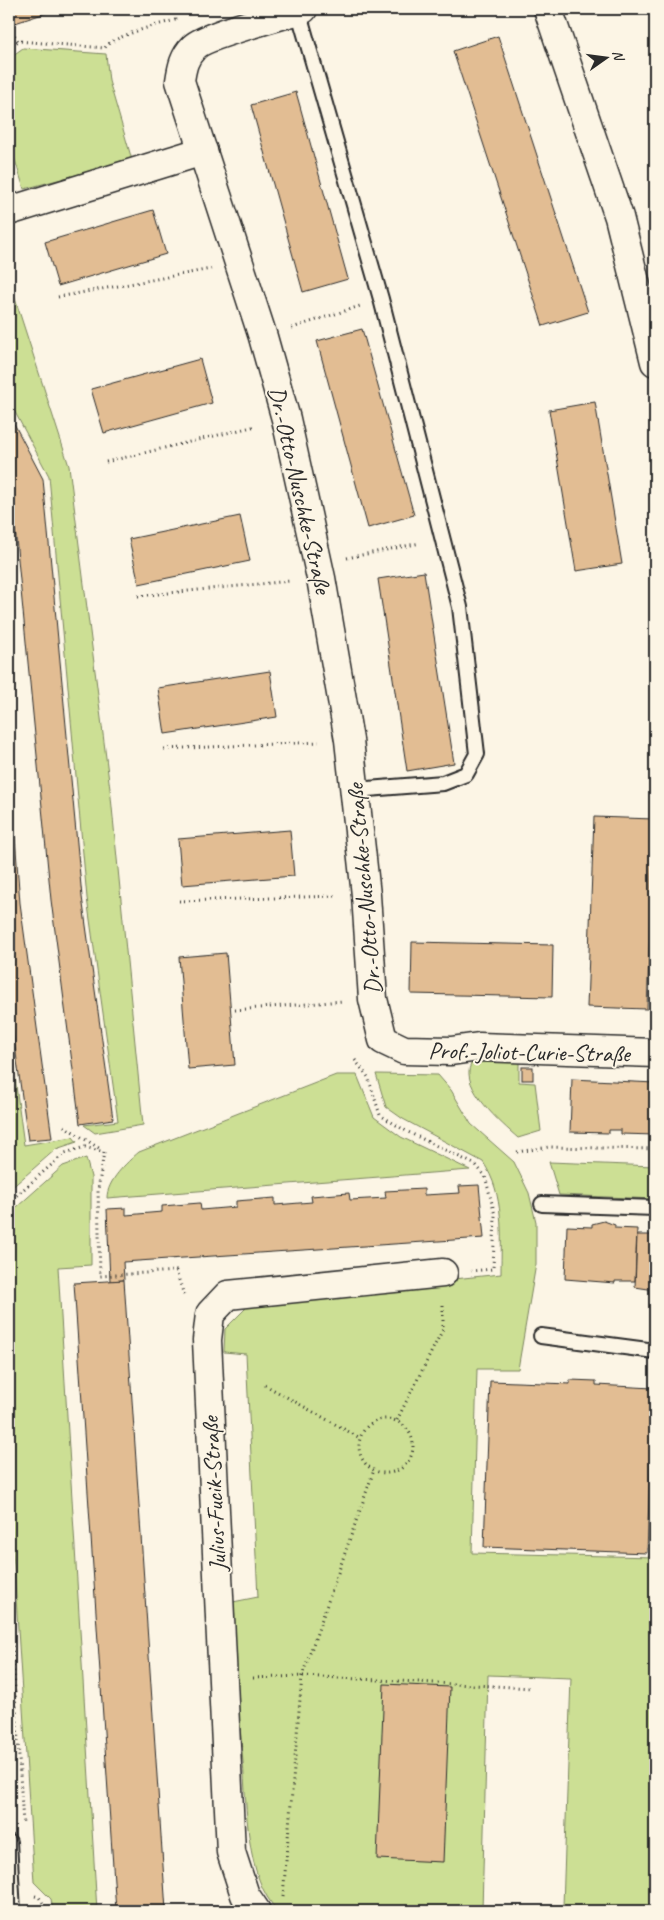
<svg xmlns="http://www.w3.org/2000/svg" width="664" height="1920" font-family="Caveat,sans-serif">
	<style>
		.green { fill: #ccdf94; stroke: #7c8560 }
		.building { fill: #e2bd93; stroke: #2b2b2b }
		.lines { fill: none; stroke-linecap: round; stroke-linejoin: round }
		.lane-casing { stroke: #2b2b2b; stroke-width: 18 }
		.street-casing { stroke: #2b2b2b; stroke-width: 31 }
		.path { stroke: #2b2b2b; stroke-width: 3; stroke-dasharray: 1 4; stroke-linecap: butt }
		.lane { stroke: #fcf5e5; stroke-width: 14 }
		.street { stroke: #fcf5e5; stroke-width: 28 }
		.labels { text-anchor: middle; stroke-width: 4; stroke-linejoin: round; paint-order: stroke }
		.street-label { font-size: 24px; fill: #2b2b2b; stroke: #fcf5e5 }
	</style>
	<rect width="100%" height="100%" fill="#fcf5e5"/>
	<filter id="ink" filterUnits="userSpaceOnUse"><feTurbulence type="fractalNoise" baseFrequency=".02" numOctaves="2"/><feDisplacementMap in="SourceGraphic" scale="10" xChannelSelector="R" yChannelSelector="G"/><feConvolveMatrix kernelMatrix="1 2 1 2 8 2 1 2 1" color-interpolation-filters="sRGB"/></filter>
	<g filter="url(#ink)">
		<g class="green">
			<polygon points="23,48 106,54 109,81 132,160 24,189 9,141 9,58"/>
			<polygon points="9,280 69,466 111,797 143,1125 95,1133 84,1125 118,1121 87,898 49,476 9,401"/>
			<polygon points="9,1034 24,1145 73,1137 77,1142 56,1149 9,1190"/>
			<path d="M519,1058V1082L535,1083L541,1131L518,1138C502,1124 459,1087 471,1064L477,1061Z"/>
			<path d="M376,1074L438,1075L451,1090L471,1124L514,1162L529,1193L536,1222V1264L518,1369H477L472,1553L655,1557V1911L563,1906L571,1678L488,1675L482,1911H278C245,1878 247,1806 243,1762C238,1708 235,1655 233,1602L258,1597L246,1354L224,1352L225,1329L249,1305L267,1299L501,1274C501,1235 505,1195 483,1162L403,1119L386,1107Z"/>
			<path d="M336,1075H357L374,1117L401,1137L470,1170L107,1198C107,1181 126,1163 139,1152Z"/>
			<polygon points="86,1158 91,1177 91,1265 58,1267 97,1911 53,1911 51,1899 34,1882 9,1487 9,1214 63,1166"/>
			<polygon points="549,1162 655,1166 655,1199 559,1195"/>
		</g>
		<g class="building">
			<polygon points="9,9 58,9 9,25"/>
			<polygon points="498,36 588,312 543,326 453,51"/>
			<polygon points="296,92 348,279 303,292 251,105"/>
			<polygon points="153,210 166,254 58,286 45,242"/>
			<polygon points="362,329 414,515 368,528 317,341"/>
			<polygon points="200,359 212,403 104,433 91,389"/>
			<polygon points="595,402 622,564 576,571 549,410"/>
			<polygon points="9,414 43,479 82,897 113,1119 80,1124 51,900 11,487 9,482"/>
			<polygon points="240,516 250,561 139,584 129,539"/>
			<polygon points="424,572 454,763 407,771 378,579"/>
			<polygon points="270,671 277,717 165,734 158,688"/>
			<polygon points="9,757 20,903 52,1138 28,1140 9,1003"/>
			<polygon points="594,817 654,819 647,1009 587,1007"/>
			<polygon points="290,830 294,876 182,885 178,839"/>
			<polygon points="412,942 553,945 552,997 411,994"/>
			<polygon points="226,953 235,1065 188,1069 179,957"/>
			<rect x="522" y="1067" width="11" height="13"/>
			<polygon points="572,1079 655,1083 655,1135 621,1134 621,1130 609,1130 609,1133 570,1132"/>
			<polygon points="479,1185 484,1238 123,1262 124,1280 110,1281 107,1209 126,1208 126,1215 162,1212 162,1206 200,1203 201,1210 236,1207 236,1201 275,1198 275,1205 312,1202 311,1196 349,1193 350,1200 386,1198 385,1191 424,1189 424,1195 460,1193 459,1186"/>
			<polygon points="604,1221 615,1225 615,1228 637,1229 635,1281 615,1281 615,1283 565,1279 567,1226 592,1227 592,1224"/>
			<polygon points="637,1235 655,1235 655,1290 635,1287"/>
			<polygon points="124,1280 166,1911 116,1911 74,1283"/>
			<polygon points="570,1380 596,1381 596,1385 653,1388 647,1553 484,1547 490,1381 570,1384"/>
			<polygon points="384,1684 450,1687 443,1862 377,1859"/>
		</g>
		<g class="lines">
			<defs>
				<g id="lane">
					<polyline points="298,10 381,299 460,607 477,754 466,774 443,783 355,790"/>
					<polyline points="542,1204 655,1208"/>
					<polyline points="541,1336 655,1351"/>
					<polyline points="9,1842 13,1911"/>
				</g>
				<g id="street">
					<path d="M303,9C283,15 204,36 194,47C184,57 182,67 180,81L263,337L286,419L321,578L349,740L366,895L373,999L383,1040L404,1050L451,1051L479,1047L655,1053"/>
					<polyline points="548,9 619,217 655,362"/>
					<polyline points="9,211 203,151"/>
					<polyline points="256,1911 245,1895 231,1852 207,1340 210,1314 228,1295 443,1273"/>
				</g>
			</defs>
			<use href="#lane" class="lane-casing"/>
			<use href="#street" class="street-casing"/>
			<g class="path">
				<polyline points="174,9 176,20"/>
				<polyline points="12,31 18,41"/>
				<path d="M9,49L18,41L105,48C111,36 164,23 179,19"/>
				<polyline points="58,297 211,269"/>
				<polyline points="292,328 360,306"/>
				<polyline points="106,462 256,426"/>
				<polyline points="347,558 420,543"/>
				<polyline points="138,596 290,581"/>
				<polyline points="164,749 319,742"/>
				<polyline points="179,901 335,896"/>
				<polyline points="235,1010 343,1001"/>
				<polyline points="355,1060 368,1077 380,1115 406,1131 476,1165 485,1176 495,1215 493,1269 471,1271"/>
				<polyline points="64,1126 102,1150"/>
				<polyline points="104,1152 98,1190 100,1276 176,1271 185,1298"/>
				<polyline points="517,1152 549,1147 655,1149"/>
				<polyline points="9,1202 65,1153 85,1147 104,1152"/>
				<polyline points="265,1385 360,1438"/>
				<circle cx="386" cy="1446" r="27"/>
				<polyline points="397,1420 443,1329 443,1302"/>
				<polyline points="9,1591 23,1824"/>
				<polyline points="253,1678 302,1676 531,1688"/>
				<polyline points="35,1896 39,1897 48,1911"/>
				<polyline points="283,1896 302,1676 374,1470"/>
			</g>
			<use href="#lane" class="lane"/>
			<use href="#street" class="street"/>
		</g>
	</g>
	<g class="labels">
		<g class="street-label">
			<text transform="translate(300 490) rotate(77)" y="8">Dr.-Otto-Nuschke-Straße</text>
			<text transform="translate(364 889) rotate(-95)" y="8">Dr.-Otto-Nuschke-Straße</text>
			<text transform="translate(529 1052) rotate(1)" y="8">Prof.-Joliot-Curie-Straße</text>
			<text transform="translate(214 1494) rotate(-93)" y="8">Julius-Fucik-Straße</text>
		</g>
	</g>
	<rect width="664" height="1920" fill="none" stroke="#fcf5e5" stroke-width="30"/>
	<rect x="15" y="15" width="634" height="1890" fill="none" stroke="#2b2b2b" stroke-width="2" filter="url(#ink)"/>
	<g transform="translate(606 58) rotate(76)" stroke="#fcf5e5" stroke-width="4" paint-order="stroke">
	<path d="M0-4L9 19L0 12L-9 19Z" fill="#2b2b2b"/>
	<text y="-8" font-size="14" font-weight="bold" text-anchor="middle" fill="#2b2b2b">N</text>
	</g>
</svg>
